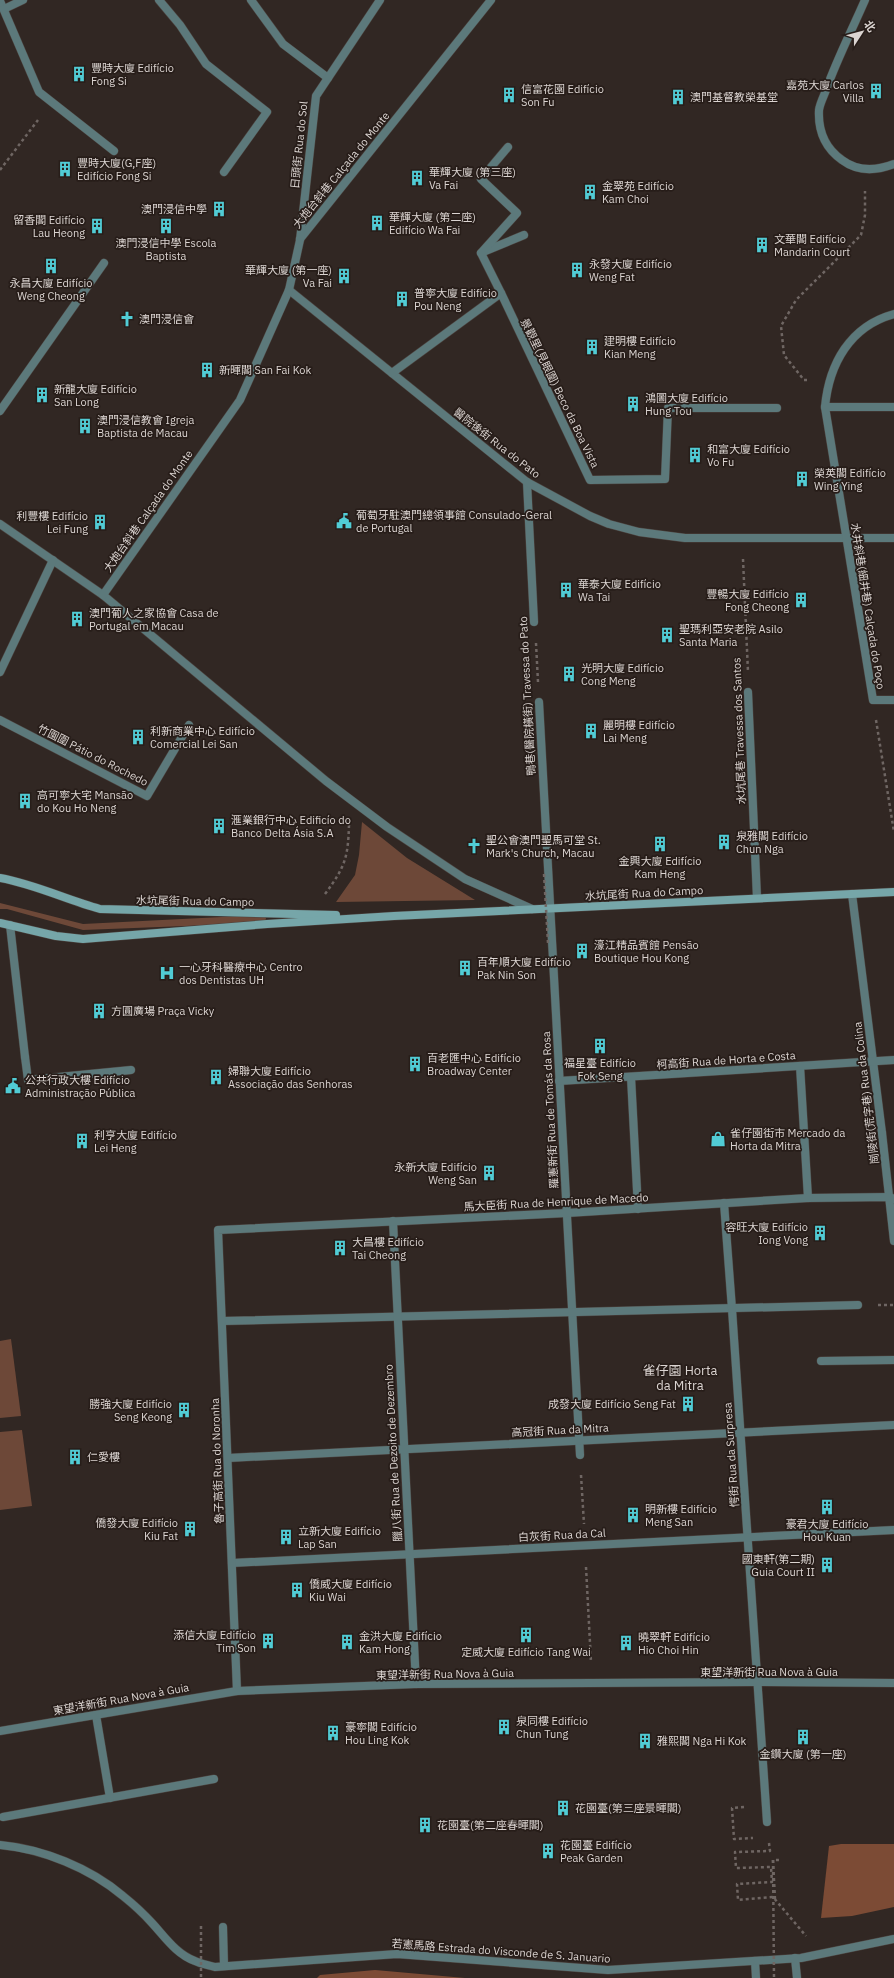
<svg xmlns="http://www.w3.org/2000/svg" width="894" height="1978" font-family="'IBM Plex Sans','Noto Sans SC',sans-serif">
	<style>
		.green { fill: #6d4838 }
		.forest { fill: #7c4b35 }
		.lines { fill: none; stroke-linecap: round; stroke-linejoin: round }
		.service-casing { stroke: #4c433f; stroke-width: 9 }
		.pedestrian-casing { stroke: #4c433f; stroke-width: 9 }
		.minor-casing { stroke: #4c433f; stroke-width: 9 }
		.secondary-casing { stroke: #4c433f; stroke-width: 9 }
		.path { stroke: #6f6663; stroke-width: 2.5; stroke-dasharray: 3 3; stroke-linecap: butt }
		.service { stroke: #5c797b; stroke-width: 8 }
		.pedestrian { stroke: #5c797b; stroke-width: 8 }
		.minor { stroke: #5c797b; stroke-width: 8 }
		.secondary { stroke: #76a6a9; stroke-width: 8 }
		.path-bridge { stroke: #6f6663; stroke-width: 2.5; stroke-dasharray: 3 3; stroke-linecap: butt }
		.labels { text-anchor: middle; stroke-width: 3.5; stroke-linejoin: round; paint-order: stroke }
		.poi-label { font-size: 11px; fill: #dbd4d1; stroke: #271d19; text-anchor: start }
		.street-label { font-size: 11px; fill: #dbd4d1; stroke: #271d19 }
		.quarter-label { font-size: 13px; fill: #dbd4d1; stroke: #271d19 }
	</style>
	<rect width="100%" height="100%" fill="#312723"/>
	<g class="green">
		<polygon points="362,822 407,858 475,900 336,902 355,875 359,855"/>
		<polygon points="0,903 83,924 261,915 264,916 266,918 265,923 262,923 83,930 7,909 0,909"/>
		<polygon points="11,1339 21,1416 0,1418 0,1341"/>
		<polygon points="22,1430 32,1506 0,1510 0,1432"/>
	</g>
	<g class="forest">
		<polygon points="841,1844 894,1844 894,1907 852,1916 821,1918 829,1846"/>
		<polygon points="375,1970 465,1978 317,1978 320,1975"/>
	</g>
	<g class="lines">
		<defs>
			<g id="service">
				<polyline points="0,720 147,796 189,725"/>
				<polyline points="223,1927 224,1966"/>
				<polyline points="795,1958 797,1978"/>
				<polyline points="755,1961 756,1978"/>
			</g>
			<g id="pedestrian">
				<polyline points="159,0 180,25 206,64 267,112 224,172"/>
				<polyline points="251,0 283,44 328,78"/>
				<polyline points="0,1 39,92 114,151"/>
				<polyline points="4,9 23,0"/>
				<polyline points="483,252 524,235"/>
				<polyline points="481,253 517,213 481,179 508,147"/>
				<polyline points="0,411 104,263"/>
				<polyline points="527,482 534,622"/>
				<polyline points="748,692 757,898"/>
				<polyline points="539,702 580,1455"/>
				<polyline points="852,894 882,1133"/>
				<polyline points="25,1057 28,1080 131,1070"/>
				<polyline points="800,1066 808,1198"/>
				<polyline points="631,1077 638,1209"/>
				<polyline points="559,1081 894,1060"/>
				<polyline points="732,1309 767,1822"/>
				<polyline points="222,1321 858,1305"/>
				<polyline points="821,1361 894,1360"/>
				<polyline points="232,1563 894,1530"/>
				<polyline points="3,1817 214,1779"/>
			</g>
			<g id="minor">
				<path d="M865,0C852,30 837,59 826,90C824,96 820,103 819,110C818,130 825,148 842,160C858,172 876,171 894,164"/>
				<polyline points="300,239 491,0"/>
				<polyline points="481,253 501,293"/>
				<polyline points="289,290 527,482 590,516 609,524 639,532 685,538 894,538"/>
				<path d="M894,314C850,326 829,364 825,407L873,700H894"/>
				<polyline points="392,373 501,293 590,480 665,479 668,408 777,408"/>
				<polyline points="825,407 894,407"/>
				<polyline points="0,524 103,595 326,781 387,827 465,879 532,909"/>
				<polyline points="103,595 240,400 289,290 300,240 316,96 380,0"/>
				<polyline points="0,672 53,560"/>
				<polyline points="10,925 25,1057"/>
				<polyline points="882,1133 894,1241"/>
				<polyline points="724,1203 732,1309"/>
				<polyline points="393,1221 416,1684"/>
				<polyline points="228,1458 894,1425"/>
				<polyline points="237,1691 218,1230 567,1213 808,1198 890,1197 894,1199"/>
				<polyline points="96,1715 110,1798"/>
				<polyline points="0,1731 237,1691 416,1684 758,1682 894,1683"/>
				<path d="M0,1845C43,1849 90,1868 123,1896C133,1904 143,1913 152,1923C165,1937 176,1954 195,1961C201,1964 209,1965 215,1967L397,1954L608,1970L801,1958L894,1939"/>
			</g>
			<g id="secondary">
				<path d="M0,878C34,884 67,900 100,909L336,915"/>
				<polyline points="0,923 56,936 83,939 267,924 394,916 894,892"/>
			</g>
		</defs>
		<use href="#service" class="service-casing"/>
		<use href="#pedestrian" class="pedestrian-casing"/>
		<use href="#minor" class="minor-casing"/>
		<use href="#secondary" class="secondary-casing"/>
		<g class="path">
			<polyline points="0,170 38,120"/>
			<polyline points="807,380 804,380 784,355 781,326 796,300 861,235 865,215 865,191"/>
			<polyline points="743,559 748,672"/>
			<polyline points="536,643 538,682"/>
			<polyline points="876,720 894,832"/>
			<path d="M325,894C345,867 348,858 349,825"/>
			<polyline points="878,1305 894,1305"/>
			<polyline points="581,1475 584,1524"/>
			<polyline points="586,1567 591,1662"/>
			<polyline points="744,1807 732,1808 734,1839 753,1838"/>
			<polyline points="769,1843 770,1851 735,1852 736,1868 771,1867 772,1882 737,1884 738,1900 773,1897 806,1936"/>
			<polyline points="775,1899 773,1860 781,1860"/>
		</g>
		<use href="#service" class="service"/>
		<use href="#pedestrian" class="pedestrian"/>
		<use href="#minor" class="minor"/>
		<use href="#secondary" class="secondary"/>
		<g class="path-bridge">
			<polyline points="544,874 548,943"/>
			<polyline points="773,1860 774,1978"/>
			<polyline points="201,1926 201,1978"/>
		</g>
	</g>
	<defs>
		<symbol id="building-bare" viewBox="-9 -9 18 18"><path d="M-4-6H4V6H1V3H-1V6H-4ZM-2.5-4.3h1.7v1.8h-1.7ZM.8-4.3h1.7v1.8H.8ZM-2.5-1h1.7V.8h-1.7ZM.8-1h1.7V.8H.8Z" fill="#51ccd5" stroke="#271d19" stroke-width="2.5" paint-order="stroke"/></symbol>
		<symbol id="church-bare" viewBox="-9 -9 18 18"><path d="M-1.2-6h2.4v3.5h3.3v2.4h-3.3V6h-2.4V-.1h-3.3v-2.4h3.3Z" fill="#51ccd5" stroke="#271d19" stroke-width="2.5" paint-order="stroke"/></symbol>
		<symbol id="civic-bare" viewBox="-9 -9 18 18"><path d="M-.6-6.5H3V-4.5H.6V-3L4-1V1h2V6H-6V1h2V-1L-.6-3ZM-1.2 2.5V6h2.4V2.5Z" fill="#51ccd5" stroke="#271d19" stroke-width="2.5" paint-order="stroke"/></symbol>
		<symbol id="hospital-bare" viewBox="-9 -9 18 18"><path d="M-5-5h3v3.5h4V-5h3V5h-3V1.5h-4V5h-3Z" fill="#51ccd5" stroke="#271d19" stroke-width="2.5" paint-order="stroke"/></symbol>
		<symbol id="shop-bare" viewBox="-9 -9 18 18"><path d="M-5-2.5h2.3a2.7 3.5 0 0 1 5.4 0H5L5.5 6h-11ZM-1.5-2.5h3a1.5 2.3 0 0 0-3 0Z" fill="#51ccd5" stroke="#271d19" stroke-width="2.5" paint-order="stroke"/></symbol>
	</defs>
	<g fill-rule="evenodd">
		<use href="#building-bare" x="68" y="63" width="22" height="22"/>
		<use href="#building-bare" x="865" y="80" width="22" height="22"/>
		<use href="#building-bare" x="498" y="84" width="22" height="22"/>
		<use href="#building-bare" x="667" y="86" width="22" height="22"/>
		<use href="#building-bare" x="54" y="158" width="22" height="22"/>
		<use href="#building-bare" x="406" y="167" width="22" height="22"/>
		<use href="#building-bare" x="579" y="181" width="22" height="22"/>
		<use href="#building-bare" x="208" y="198" width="22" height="22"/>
		<use href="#building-bare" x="366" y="212" width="22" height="22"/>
		<use href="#building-bare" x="86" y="215" width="22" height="22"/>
		<use href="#building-bare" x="155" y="215" width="22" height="22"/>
		<use href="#building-bare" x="751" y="234" width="22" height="22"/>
		<use href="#building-bare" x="40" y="255" width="22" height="22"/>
		<use href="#building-bare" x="566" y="259" width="22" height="22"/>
		<use href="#building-bare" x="333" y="265" width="22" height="22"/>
		<use href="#building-bare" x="391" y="288" width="22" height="22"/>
		<use href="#church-bare" x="116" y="308" width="22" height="22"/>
		<use href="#building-bare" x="581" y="336" width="22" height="22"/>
		<use href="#building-bare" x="196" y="359" width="22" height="22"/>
		<use href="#building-bare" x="31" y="384" width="22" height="22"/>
		<use href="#building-bare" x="622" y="393" width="22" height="22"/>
		<use href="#building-bare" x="74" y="415" width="22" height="22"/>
		<use href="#building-bare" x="684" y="444" width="22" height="22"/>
		<use href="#building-bare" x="791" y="468" width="22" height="22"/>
		<use href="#civic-bare" x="333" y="510" width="22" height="22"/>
		<use href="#building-bare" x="89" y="511" width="22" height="22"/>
		<use href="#building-bare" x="555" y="579" width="22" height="22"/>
		<use href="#building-bare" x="790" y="589" width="22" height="22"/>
		<use href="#building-bare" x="66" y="608" width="22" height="22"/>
		<use href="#building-bare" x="656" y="624" width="22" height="22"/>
		<use href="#building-bare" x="558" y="663" width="22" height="22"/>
		<use href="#building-bare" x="580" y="720" width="22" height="22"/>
		<use href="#building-bare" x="127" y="726" width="22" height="22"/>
		<use href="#building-bare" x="14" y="790" width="22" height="22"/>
		<use href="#building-bare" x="208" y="815" width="22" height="22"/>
		<use href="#building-bare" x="713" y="831" width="22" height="22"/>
		<use href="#building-bare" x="649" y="833" width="22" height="22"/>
		<use href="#church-bare" x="463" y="835" width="22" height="22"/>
		<use href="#building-bare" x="571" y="940" width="22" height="22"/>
		<use href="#building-bare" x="454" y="957" width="22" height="22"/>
		<use href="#hospital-bare" x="156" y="962" width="22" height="22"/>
		<use href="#building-bare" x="88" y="1000" width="22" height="22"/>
		<use href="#building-bare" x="589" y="1035" width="22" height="22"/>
		<use href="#building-bare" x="404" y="1053" width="22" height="22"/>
		<use href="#building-bare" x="205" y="1066" width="22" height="22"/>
		<use href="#civic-bare" x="2" y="1075" width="22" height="22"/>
		<use href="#shop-bare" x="707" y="1128" width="22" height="22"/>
		<use href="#building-bare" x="71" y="1130" width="22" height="22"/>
		<use href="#building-bare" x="478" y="1162" width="22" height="22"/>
		<use href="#building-bare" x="809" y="1222" width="22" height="22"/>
		<use href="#building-bare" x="329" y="1237" width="22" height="22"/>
		<use href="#building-bare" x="677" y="1393" width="22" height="22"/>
		<use href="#building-bare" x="173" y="1399" width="22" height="22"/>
		<use href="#building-bare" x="64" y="1446" width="22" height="22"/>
		<use href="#building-bare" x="816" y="1496" width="22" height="22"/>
		<use href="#building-bare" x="622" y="1504" width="22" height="22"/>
		<use href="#building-bare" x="179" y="1518" width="22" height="22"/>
		<use href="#building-bare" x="275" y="1526" width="22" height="22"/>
		<use href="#building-bare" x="816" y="1554" width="22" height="22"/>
		<use href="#building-bare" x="286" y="1579" width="22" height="22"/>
		<use href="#building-bare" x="515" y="1624" width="22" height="22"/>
		<use href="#building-bare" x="257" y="1630" width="22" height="22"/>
		<use href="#building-bare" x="336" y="1631" width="22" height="22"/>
		<use href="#building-bare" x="615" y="1632" width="22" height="22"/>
		<use href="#building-bare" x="493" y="1716" width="22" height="22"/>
		<use href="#building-bare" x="322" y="1722" width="22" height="22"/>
		<use href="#building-bare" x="792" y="1726" width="22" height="22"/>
		<use href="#building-bare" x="634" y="1730" width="22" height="22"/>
		<use href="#building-bare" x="552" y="1797" width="22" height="22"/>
		<use href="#building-bare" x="414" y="1814" width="22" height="22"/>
		<use href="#building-bare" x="537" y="1840" width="22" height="22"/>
	</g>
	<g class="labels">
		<g class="poi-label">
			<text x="91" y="72">豐時大廈 Edifício<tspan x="91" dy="13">Fong Si</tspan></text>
			<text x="864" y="89" text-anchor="end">嘉苑大廈 Carlos<tspan x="864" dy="13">Villa</tspan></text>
			<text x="521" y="93">信富花園 Edifício<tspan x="521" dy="13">Son Fu</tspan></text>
			<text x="690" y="101">澳門基督教榮基堂</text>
			<text x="77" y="167">豐時大廈(G,F座)<tspan x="77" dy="13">Edifício Fong Si</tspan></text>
			<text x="429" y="176">華輝大廈 (第三座)<tspan x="429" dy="13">Va Fai</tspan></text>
			<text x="602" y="190">金翠苑 Edifício<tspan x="602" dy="13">Kam Choi</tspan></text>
			<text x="207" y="213" text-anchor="end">澳門浸信中學</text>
			<text x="389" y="221">華輝大廈 (第二座)<tspan x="389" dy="13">Edifício Wa Fai</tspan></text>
			<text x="85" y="224" text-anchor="end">留香閣 Edifício<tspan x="85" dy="13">Lau Heong</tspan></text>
			<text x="774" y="243">文華閣 Edifício<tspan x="774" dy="13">Mandarin Court</tspan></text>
			<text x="166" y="247" text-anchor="middle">澳門浸信中學 Escola<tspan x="166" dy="13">Baptista</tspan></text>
			<text x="589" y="268">永發大廈 Edifício<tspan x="589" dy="13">Weng Fat</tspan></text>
			<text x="332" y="274" text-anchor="end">華輝大廈 (第一座)<tspan x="332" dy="13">Va Fai</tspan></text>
			<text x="51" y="287" text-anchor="middle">永昌大廈 Edifício<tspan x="51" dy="13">Weng Cheong</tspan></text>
			<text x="414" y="297">普寧大廈 Edifício<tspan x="414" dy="13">Pou Neng</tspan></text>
			<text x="139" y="323">澳門浸信會</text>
			<text x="604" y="345">建明樓 Edifício<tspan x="604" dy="13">Kian Meng</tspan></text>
			<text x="219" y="374">新暉閣 San Fai Kok</text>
			<text x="54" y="393">新龍大廈 Edifício<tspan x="54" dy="13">San Long</tspan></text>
			<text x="645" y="402">鴻圖大廈 Edifício<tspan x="645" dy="13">Hung Tou</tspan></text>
			<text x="97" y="424">澳門浸信教會 Igreja<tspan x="97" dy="13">Baptista de Macau</tspan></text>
			<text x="707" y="453">和富大廈 Edifício<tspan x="707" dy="13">Vo Fu</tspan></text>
			<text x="814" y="477">榮英閣 Edifício<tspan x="814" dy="13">Wing Ying</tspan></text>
			<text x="356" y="519">葡萄牙駐澳門總領事館 Consulado-Geral<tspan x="356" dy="13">de Portugal</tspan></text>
			<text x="88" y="520" text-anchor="end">利豐樓 Edifício<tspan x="88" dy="13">Lei Fung</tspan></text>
			<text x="578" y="588">華泰大廈 Edifício<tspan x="578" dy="13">Wa Tai</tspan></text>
			<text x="789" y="598" text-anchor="end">豐暢大廈 Edifício<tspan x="789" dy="13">Fong Cheong</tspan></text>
			<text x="89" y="617">澳門葡人之家協會 Casa de<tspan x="89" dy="13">Portugal em Macau</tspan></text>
			<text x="679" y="633">聖瑪利亞安老院 Asilo<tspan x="679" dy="13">Santa Maria</tspan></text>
			<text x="581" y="672">光明大廈 Edifício<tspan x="581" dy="13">Cong Meng</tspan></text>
			<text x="603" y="729">麗明樓 Edifício<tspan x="603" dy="13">Lai Meng</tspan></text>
			<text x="150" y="735">利新商業中心 Edifício<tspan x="150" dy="13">Comercial Lei San</tspan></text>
			<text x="37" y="799">高可寧大宅 Mansão<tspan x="37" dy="13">do Kou Ho Neng</tspan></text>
			<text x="231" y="824">滙業銀行中心 Edificío do<tspan x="231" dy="13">Banco Delta Ásia S.A</tspan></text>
			<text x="736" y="840">泉雅閣 Edifício<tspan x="736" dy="13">Chun Nga</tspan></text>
			<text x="486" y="844">聖公會澳門聖馬可堂 St.<tspan x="486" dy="13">Mark's Church, Macau</tspan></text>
			<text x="660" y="865" text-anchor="middle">金興大廈 Edifício<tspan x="660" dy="13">Kam Heng</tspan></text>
			<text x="594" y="949">濠江精品賓館 Pensão<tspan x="594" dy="13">Boutique Hou Kong</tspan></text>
			<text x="477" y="966">百年順大廈 Edifício<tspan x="477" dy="13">Pak Nin Son</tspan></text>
			<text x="179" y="971">一心牙科醫療中心 Centro<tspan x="179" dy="13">dos Dentistas UH</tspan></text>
			<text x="111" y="1015">方圓廣場 Praça Vicky</text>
			<text x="427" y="1062">百老匯中心 Edifício<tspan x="427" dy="13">Broadway Center</tspan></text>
			<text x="600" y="1067" text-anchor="middle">福星臺 Edifício<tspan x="600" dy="13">Fok Seng</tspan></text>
			<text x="228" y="1075">婦聯大廈 Edifício<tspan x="228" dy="13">Associação das Senhoras</tspan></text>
			<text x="25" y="1084">公共行政大樓 Edifício<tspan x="25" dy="13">Administração Pública</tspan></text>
			<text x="730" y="1137">雀仔園街市 Mercado da<tspan x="730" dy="13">Horta da Mitra</tspan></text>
			<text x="94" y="1139">利亨大廈 Edifício<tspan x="94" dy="13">Lei Heng</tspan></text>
			<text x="477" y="1171" text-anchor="end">永新大廈 Edifício<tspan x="477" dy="13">Weng San</tspan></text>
			<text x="808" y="1231" text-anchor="end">容旺大廈 Edifício<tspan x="808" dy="13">Iong Vong</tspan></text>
			<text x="352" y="1246">大昌樓 Edifício<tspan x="352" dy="13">Tai Cheong</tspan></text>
			<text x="172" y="1408" text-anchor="end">勝強大廈 Edifício<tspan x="172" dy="13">Seng Keong</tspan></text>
			<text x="676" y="1408" text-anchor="end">成發大廈 Edifício Seng Fat</text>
			<text x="87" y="1461">仁愛樓</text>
			<text x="645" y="1513">明新樓 Edifício<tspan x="645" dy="13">Meng San</tspan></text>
			<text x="178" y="1527" text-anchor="end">僑發大廈 Edifício<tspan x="178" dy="13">Kiu Fat</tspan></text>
			<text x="827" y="1528" text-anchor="middle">豪君大廈 Edifício<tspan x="827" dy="13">Hou Kuan</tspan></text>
			<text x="298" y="1535">立新大廈 Edifício<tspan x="298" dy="13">Lap San</tspan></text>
			<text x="815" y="1563" text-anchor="end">國東軒(第二期)<tspan x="815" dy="13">Guia Court II</tspan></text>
			<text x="309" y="1588">僑威大廈 Edifício<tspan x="309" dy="13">Kiu Wai</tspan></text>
			<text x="256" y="1639" text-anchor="end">添信大廈 Edifício<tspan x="256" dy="13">Tim Son</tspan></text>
			<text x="359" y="1640">金洪大廈 Edifício<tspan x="359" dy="13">Kam Hong</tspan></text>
			<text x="638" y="1641">曉翠軒 Edifício<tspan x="638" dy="13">Hio Choi Hin</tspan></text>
			<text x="526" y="1656" text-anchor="middle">定威大廈 Edifício Tang Wai</text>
			<text x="516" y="1725">泉同樓 Edifício<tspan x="516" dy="13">Chun Tung</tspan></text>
			<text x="345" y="1731">豪寧閣 Edifício<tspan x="345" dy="13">Hou Ling Kok</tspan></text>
			<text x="657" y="1745">雅熙閣 Nga Hi Kok</text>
			<text x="803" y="1758" text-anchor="middle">金鑽大廈 (第一座)</text>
			<text x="575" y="1812">花園臺(第三座景暉閣)</text>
			<text x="437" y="1829">花園臺(第二座春暉閣)</text>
			<text x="560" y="1849">花園臺 Edifício<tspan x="560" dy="13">Peak Garden</tspan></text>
		</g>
		<g class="street-label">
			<text transform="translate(299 145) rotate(-84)" y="4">日頭街 Rua do Sol</text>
			<text transform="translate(341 170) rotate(-51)" y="4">大炮台斜巷 Calçada do Monte</text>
			<text transform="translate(560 393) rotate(64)" y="4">景觀里(見眼圍) Beco da Boa Vista</text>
			<text transform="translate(497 443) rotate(38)" y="4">醫院後街 Rua do Pato</text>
			<text transform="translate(148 511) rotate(-55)" y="4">大炮台斜巷 Calçada do Monte</text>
			<text transform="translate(868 606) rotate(81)" y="4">水井斜巷(細井巷) Calçada do Poço</text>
			<text transform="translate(527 696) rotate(-93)" y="4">鴨巷(醫院橫街) Travessa do Pato</text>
			<text transform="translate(739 731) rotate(-92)" y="4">水坑尾巷 Travessa dos Santos</text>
			<text transform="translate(93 755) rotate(27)" y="4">竹園圍 Pátio do Rochedo</text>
			<text transform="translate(644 893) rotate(-3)" y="4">水坑尾街 Rua do Campo</text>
			<text transform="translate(195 901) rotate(1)" y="4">水坑尾街 Rua do Campo</text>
			<text transform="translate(726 1060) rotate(-4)" y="4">柯高街 Rua de Horta e Costa</text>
			<text transform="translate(866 1093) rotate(-97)" y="4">崗陵街(荒字巷) Rua da Colina</text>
			<text transform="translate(550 1110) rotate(-93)" y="4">羅憲新街 Rua de Tomás da Rosa</text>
			<text transform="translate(556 1202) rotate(-3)" y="4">馬大臣街 Rua de Henrique de Macedo</text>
			<text transform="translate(560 1430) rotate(-3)" y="4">高冠街 Rua da Mitra</text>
			<text transform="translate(393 1453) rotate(-93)" y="4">臘八街 Rua de Dezoito de Dezembro</text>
			<text transform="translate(731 1455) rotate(-94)" y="4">愕街 Rua da Surpresa</text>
			<text transform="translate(217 1461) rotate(-92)" y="4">魯子高街 Rua do Noronha</text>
			<text transform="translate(562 1535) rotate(-3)" y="4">白灰街 Rua da Cal</text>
			<text x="769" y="1676">東望洋新街 Rua Nova à Guia</text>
			<text transform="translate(445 1674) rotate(-1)" y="4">東望洋新街 Rua Nova à Guia</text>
			<text transform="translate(121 1699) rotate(-10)" y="4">東望洋新街 Rua Nova à Guia</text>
			<text transform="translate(501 1951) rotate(4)" y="4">若憲馬路 Estrada do Visconde de S. Januario</text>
		</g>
		<g class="quarter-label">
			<text x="680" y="1375">雀仔園 Horta<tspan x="680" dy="15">da Mitra</tspan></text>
		</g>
	</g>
	<g transform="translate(862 32) rotate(54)" stroke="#271d19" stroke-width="3" paint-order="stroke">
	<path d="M0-3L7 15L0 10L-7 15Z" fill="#dbd4d1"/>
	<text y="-6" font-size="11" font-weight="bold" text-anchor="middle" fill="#dbd4d1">北</text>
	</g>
</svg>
